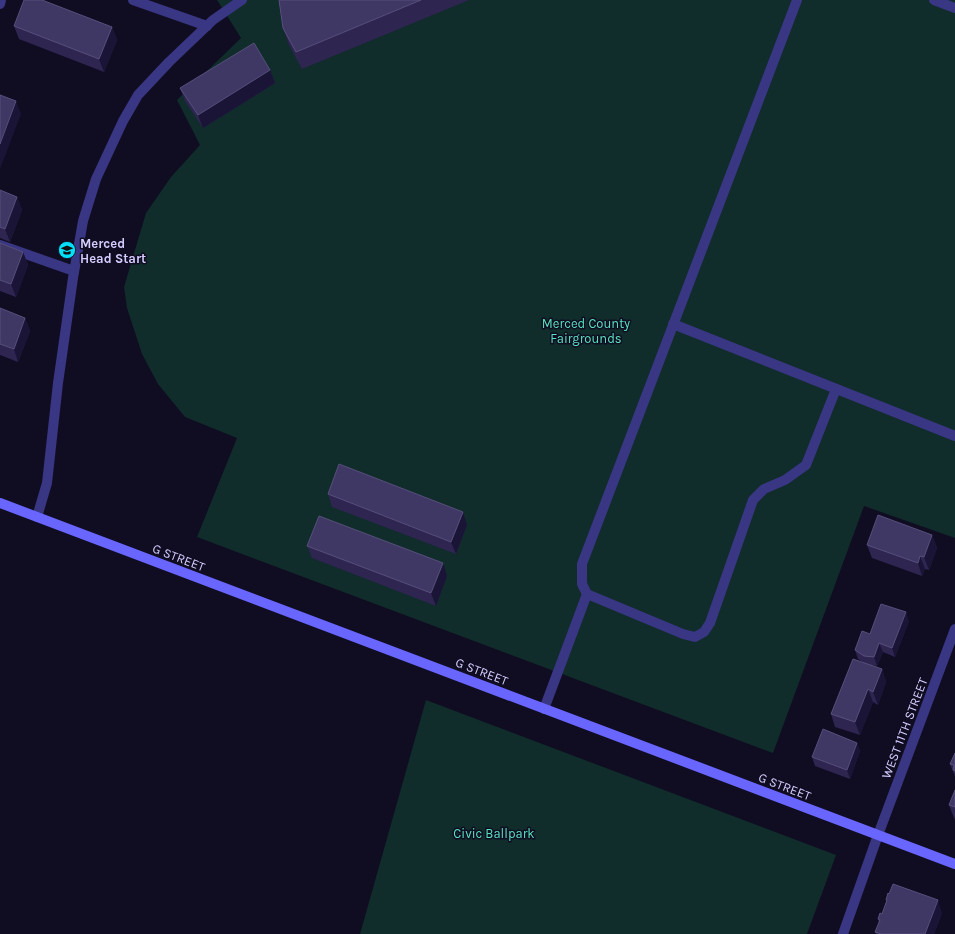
<svg xmlns="http://www.w3.org/2000/svg" width="955" height="934" font-family="Karla,sans-serif">
	<style>
		.green { fill: #102c2b }
		.lines { fill: none; stroke-linecap: round; stroke-linejoin: round }
		.service { stroke: #393683; stroke-width: 10 }
		.minor { stroke: #393683; stroke-width: 10 }
		.secondary { stroke: #6965ff; stroke-width: 10 }
		.wall { fill: #2e2551 }
		.shaded-wall { fill: #1a1436 }
		.building { fill: #3f3764; stroke: #574f7c }
		.labels { text-anchor: middle; stroke-width: 3; stroke-linejoin: round; paint-order: stroke }
		.poi-label { font-size: 13px; font-weight: bold; fill: #d4ceff; stroke: #100d22; text-anchor: start }
		.park-label { font-size: 13px; fill: #56e3bf; stroke: #100d22 }
		.street-label { font-size: 13px; fill: #d4ceff; stroke: #100d22 }
	</style>
	<rect width="100%" height="100%" fill="#100d22"/>
	<g class="green">
		<polygon points="217,0 955,0 955,538 864,506 773,753 197,537 237,438 185,417 158,384 142,354 127,308 124,287 146,213 171,177 200,145 177,100 241,38"/>
		<polygon points="426,700 836,855 807,934 360,934"/>
	</g>
	<g class="lines">
		<g class="service">
			<polyline points="133,0 207,26"/>
			<polyline points="797,0 582,564 582,584 587,594 683,634 695,637 704,632 710,623 753,500 764,489 785,480 806,465 836,389"/>
			<polyline points="934,0 955,8"/>
			<polyline points="0,245 74,271"/>
			<polyline points="673,324 955,436"/>
			<polyline points="37,517 47,483 58,383 73,278 83,221 96,179 123,121 138,95 169,62 213,20 242,0"/>
			<polyline points="544,709 587,594"/>
		</g>
		<g class="minor">
			<polyline points="0,4 1,0"/>
			<polyline points="843,934 878,835 955,629"/>
		</g>
		<polyline class="secondary" points="0,503 955,864"/>
	</g>
	<g class="wall">
		<polygon points="279,0 469,0 302,69 289,45 283,28"/>
		<polygon points="14,26 112,27 117,40 104,72 19,39"/>
		<polygon points="270,70 275,83 203,128 185,101 180,88"/>
		<polygon points="0,190 17,197 22,210 10,242 0,238"/>
		<polygon points="0,243 23,252 28,265 16,297 0,291"/>
		<polygon points="0,308 25,318 30,331 18,362 0,355"/>
		<polygon points="328,494 463,512 467,525 456,554 332,507"/>
		<polygon points="932,535 937,548 929,570 925,569 922,576 872,558 867,545"/>
		<polygon points="307,546 443,563 447,576 436,606 312,558"/>
		<polygon points="909,621 895,657 883,652 877,666 870,665 882,669 886,682 878,705 873,702 860,735 835,727 831,714 864,663 858,659 855,650 870,634"/>
		<polygon points="857,743 860,751 850,779 815,766 812,757"/>
		<polygon points="955,753 955,776 950,764"/>
		<polygon points="955,790 955,819 954,818 949,805"/>
		<polygon points="886,900 942,913 934,934 876,934 875,932 879,923 878,919 882,914 887,902"/>
	</g>
	<g class="shaded-wall">
		<polygon points="112,27 117,40 104,72 99,59"/>
		<polygon points="270,70 275,83 203,128 198,115"/>
		<polygon points="16,101 21,114 0,169 0,144"/>
		<polygon points="17,197 22,210 10,242 5,229"/>
		<polygon points="23,252 28,265 16,297 11,284"/>
		<polygon points="25,318 30,331 18,362 14,349"/>
		<polygon points="463,512 467,525 456,554 451,542"/>
		<polygon points="932,535 937,548 929,570 924,557"/>
		<polygon points="920,556 925,569 922,576 918,563"/>
		<polygon points="443,563 447,576 436,606 431,593"/>
		<polygon points="906,612 909,621 895,657 892,648"/>
		<polygon points="879,643 883,652 877,666 874,657"/>
		<polygon points="882,669 886,682 878,705 873,692"/>
		<polygon points="868,689 873,702 860,735 855,722"/>
		<polygon points="857,743 860,751 850,779 847,770"/>
		<polygon points="938,900 942,913 934,934 925,934"/>
	</g>
	<g class="building">
		<polygon points="24,0 42,0 112,27 99,59 14,26"/>
		<polygon points="279,0 421,0 296,52 283,28"/>
		<polygon points="254,43 270,70 198,115 180,88"/>
		<polygon points="0,95 16,101 0,144"/>
		<polygon points="0,190 17,197 5,229 0,227"/>
		<polygon points="0,243 23,252 11,284 0,280"/>
		<polygon points="0,308 25,318 14,349 0,344"/>
		<polygon points="339,464 463,512 451,542 328,494"/>
		<polygon points="878,515 932,535 924,557 920,556 918,563 867,545"/>
		<polygon points="319,516 443,563 431,593 307,546"/>
		<polygon points="881,604 906,612 892,648 879,643 874,657 864,656 855,650 862,631 870,634"/>
		<polygon points="853,659 882,669 873,692 868,689 855,722 831,714"/>
		<polygon points="823,729 857,743 847,770 812,757"/>
		<polygon points="955,753 955,771 953,770 954,765 950,764"/>
		<polygon points="955,790 955,807 949,805"/>
		<polygon points="893,884 938,900 925,934 881,934 875,932 880,920 878,919 880,913 882,914 887,900 886,900 888,893 889,894"/>
	</g>
	<defs>
		<symbol id="school-disc" viewBox="-11 -11 22 22"><circle r="9.5" fill="#00e1f9" stroke="#100d22"/><path d="M0-5L7-2L0 1L-7-2ZM-4 1L0 2.5L4 1V4Q0 6-4 4Z" fill="#111"/></symbol>
	</defs>
	<g fill-rule="evenodd">
		<use href="#school-disc" x="57" y="240" width="20" height="20"/>
	</g>
	<g class="labels">
		<g class="poi-label">
			<text x="80" y="248">Merced<tspan x="80" dy="15">Head Start</tspan></text>
		</g>
		<g class="park-label">
			<text x="586" y="328">Merced County<tspan x="586" dy="15">Fairgrounds</tspan></text>
			<text x="494" y="838">Civic Ballpark</text>
		</g>
		<g class="street-label">
			<text transform="translate(179 557) rotate(21)" y="5">G STREET</text>
			<text transform="translate(482 671) rotate(21)" y="5">G STREET</text>
			<text transform="translate(904 728) rotate(-69)" y="5">WEST 11TH STREET</text>
			<text transform="translate(785 786) rotate(21)" y="5">G STREET</text>
		</g>
	</g>
</svg>
